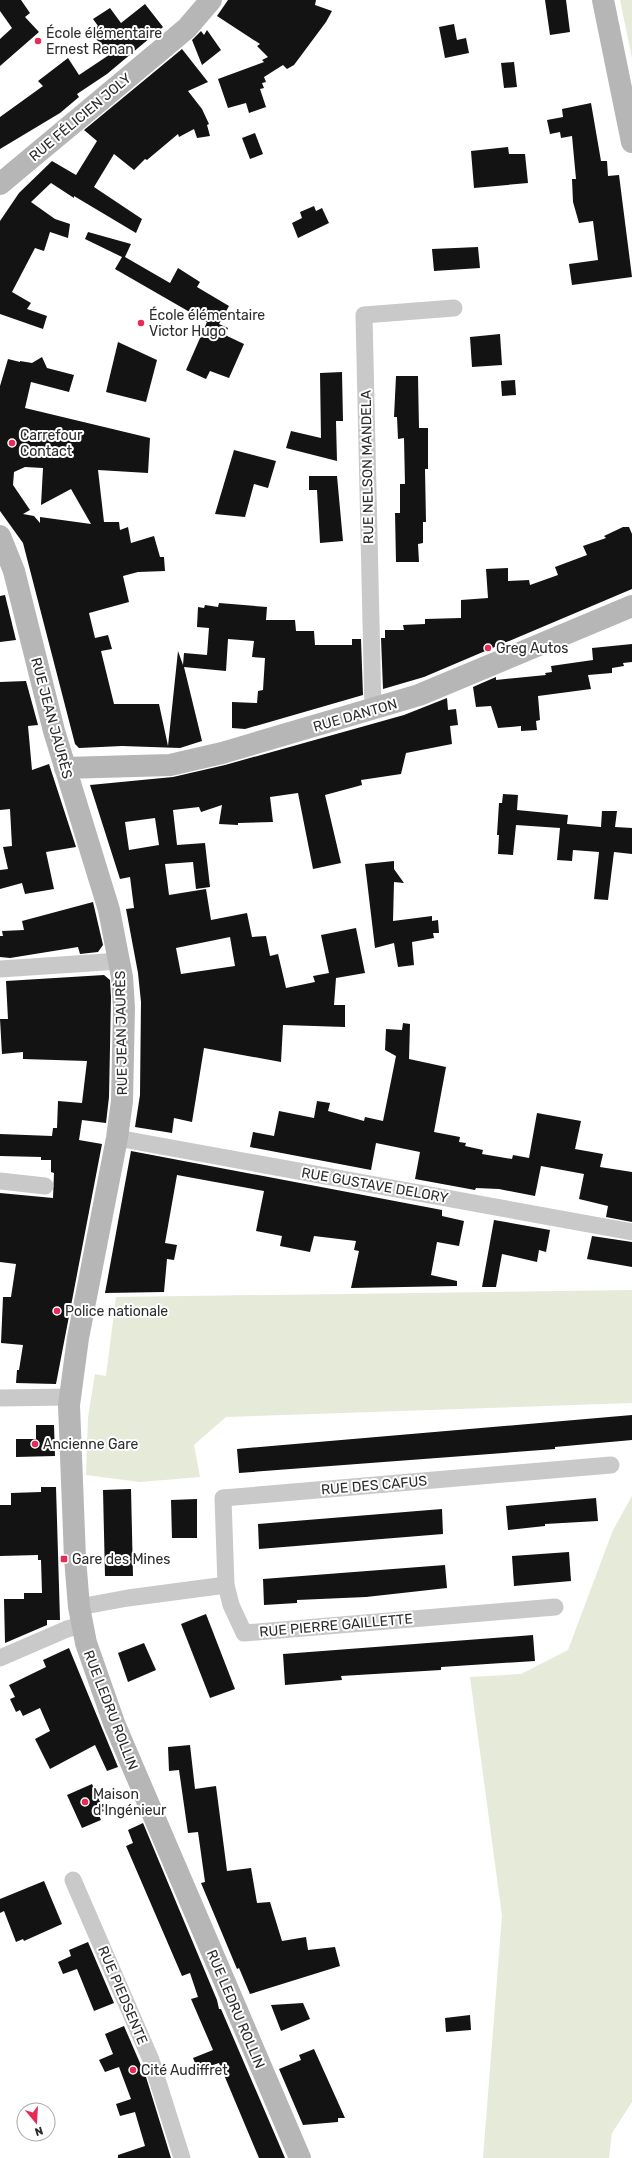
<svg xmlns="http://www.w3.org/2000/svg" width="632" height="2158" font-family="Rubik,sans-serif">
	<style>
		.green { fill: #e5ead9 }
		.building { fill: #131313; fill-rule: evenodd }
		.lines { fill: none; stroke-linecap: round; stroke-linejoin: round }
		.street { stroke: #c9c9c9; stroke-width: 17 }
		.secondary { stroke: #b6b6b6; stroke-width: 22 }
		.poi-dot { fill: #e62b56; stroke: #fff; stroke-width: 1.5 }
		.labels { text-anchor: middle; stroke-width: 4; stroke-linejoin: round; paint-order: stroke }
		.poi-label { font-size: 14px; fill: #2c2c2c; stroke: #fff; text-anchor: start }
		.street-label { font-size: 14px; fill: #2c2c2c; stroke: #fff }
	</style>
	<rect width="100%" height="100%" fill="#fff"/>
	<g class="green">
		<polygon points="620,0 632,0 632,58"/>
		<polygon points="632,1290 632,1403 226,1417 194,1445 200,1477 140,1482 86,1475 88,1417 95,1374 106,1376 116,1297"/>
		<polygon points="632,1496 632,2102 612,2133 609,2158 483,2158 502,1916 470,1677 521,1674 568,1650 613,1530"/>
	</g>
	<g class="building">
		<polygon points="0,0 21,0 30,13 25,17 39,32 0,66 0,39 12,28 0,11"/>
		<polygon points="228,0 316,0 315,5 332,11 326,22 294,65 287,69 283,65 264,77 266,82 262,83 264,88 260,89 266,107 249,113 246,103 228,108 218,79 264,62 262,60 268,57 257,46 260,44 217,16"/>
		<polygon points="545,0 566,0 570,32 550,35"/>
		<polygon points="145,4 163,27 107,74 77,94 79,97 60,113 0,149 0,117 43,86 38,81 68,58 79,75 109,55 90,31 98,26 93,19 110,8 121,23"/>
		<polygon points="454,24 457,40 466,38 469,53 445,58 439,27"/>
		<polygon points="207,30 221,50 202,65 192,40 201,31 204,35"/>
		<polygon points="182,49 208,82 188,91 202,109 209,124 207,125 210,136 197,138 194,129 179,137 178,134 147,160 145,159 134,170 114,154 94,187 142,219 136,233 74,196 74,198 51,183 31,202 55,219 70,224 68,238 50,232 44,251 35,248 12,292 31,303 27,309 47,316 43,329 0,314 0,221 19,193 52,161 76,175 97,141 84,130"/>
		<polygon points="514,62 517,87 504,88 501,63"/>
		<polygon points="591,103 601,161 607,161 608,176 619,175 632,277 572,285 569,264 598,260 593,221 579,223 573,202 572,179 576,179 572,136 561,138 560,132 550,134 547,120 563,117 562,109"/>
		<polygon points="255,133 263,154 250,159 242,138"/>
		<polygon points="508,147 509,154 525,154 528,183 474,188 471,151"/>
		<polygon points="314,206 316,211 322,208 329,223 298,238 292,223 302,218 300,212"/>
		<polygon points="88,232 131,244 125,257 170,283 178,268 200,282 197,287 229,306 219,324 228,328 225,335 244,344 229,378 210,371 206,379 186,370 207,322 115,269 122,257 85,239"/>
		<polygon points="478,247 480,268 434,271 432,249"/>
		<polygon points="500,334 502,365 472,367 470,337"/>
		<polygon points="118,342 157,360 146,402 106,392"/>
		<path d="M42,357L47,368L74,375L69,392L31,382L25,408L150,438L148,473L98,470L104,522H119L120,530L128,527L131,543L154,536L160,557H164L165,571L138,572L123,576L129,602L89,613L95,638L108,635L112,649L101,651L114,704H159L168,746L178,651L183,665L184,653L207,655L209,628L197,627L198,607L204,608L205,605L218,607L219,603L267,607L266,620H295L296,631H314L315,645H352V639H361L363,695L245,729L232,728V702L257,703L258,691L263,690L265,658L252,657L254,641L228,639L226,671L184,667L202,741L180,748L122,746L79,748L75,744L23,543L0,511V386L8,359L20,362V361L32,363ZM25,467L43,468L41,505L71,489L91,524L40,517V523L34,516L23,514L30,510L13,485L14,472Z"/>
		<polygon points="342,372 343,421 336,421 337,461 286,448 291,431 321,438 320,373"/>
		<polygon points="396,376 418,376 419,428 428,428 428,469 425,469 426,522 423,522 423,543 418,544 419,562 396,562 395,513 400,513 400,484 405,484 404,438 398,439 397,417 394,417"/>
		<polygon points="515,380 516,395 502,396 501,381"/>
		<polygon points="234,450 276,461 268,488 254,484 245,517 215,514"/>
		<polygon points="309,476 337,476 343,541 320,543 317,490 309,490"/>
		<polygon points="623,527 629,527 632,534 632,589 424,677 383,689 381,638 385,638 385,630 404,630 403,625 425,624 425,619 461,618 461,600 488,598 486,569 508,568 508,581 529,580 530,585 558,575 555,567 587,555 583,546 606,538 604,536"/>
		<polygon points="5,595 16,640 0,642 0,596"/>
		<polygon points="632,644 632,662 623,663 624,666 612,668 612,673 588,675 591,689 538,696 540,720 536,721 537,730 521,731 521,726 498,728 491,706 476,707 473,687 482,683 496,677 496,680 546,675 545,673 552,672 551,666 593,660 592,648"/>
		<polygon points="26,681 38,725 28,726 32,770 49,764 76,847 46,852 54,889 25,894 22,883 0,889 0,870 8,869 3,847 12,846 10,809 0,810 0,682"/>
		<path d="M447,698L448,710L456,709L458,725L450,726L452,744L406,753L401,774L361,780L362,785L325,795L341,863L313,869L298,793L270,797L273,822L238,823V825L219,824L222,805L201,812L199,807L173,810L177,845L205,843L210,887L196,889L193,862L165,864L169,895L206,889L211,920L247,913L252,937L266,936L270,956L278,954L286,988L315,982L313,976L329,973L321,935L356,928L365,973L336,978L334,1005H345V1027L283,1025L281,1062L204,1048L192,1122L174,1118L172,1133L135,1127L140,1095L141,1002L138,973L126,909L134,908L130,877L120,879L90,785L173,777L225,765L404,715ZM155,818L159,845L129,850L125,822ZM230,937L235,966L181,974L176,948Z"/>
		<polygon points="503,794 518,795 517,810 568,815 567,824 601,827 602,811 617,811 615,827 632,828 632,854 614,852 608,900 594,899 599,852 573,850 572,861 557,860 560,828 516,825 513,855 498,854 499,835 497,835 499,803 502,803"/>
		<polygon points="394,861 394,869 404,883 394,882 393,921 432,916 432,921 438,920 439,933 433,933 434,938 412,942 414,965 398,967 394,943 375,948 365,864"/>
		<polygon points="93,902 103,945 98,952 80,954 78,947 10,958 0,957 0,936 3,936 2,931 24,930 22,921"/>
		<polygon points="104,975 110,980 111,997 109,1097 106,1123 82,1120 79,1140 102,1144 56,1384 16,1383 17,1370 19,1370 23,1345 1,1343 3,1297 11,1297 16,1264 0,1262 0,1193 53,1198 54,1173 51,1172 51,1160 41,1160 41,1157 0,1156 0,1134 52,1136 53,1128 57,1128 58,1101 82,1103 87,1061 23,1059 23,1052 2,1054 0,1019 8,1019 6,981"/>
		<polygon points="403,1023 410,1024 409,1059 446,1067 434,1132 460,1137 459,1142 466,1143 465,1146 483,1150 482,1154 512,1159 513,1155 529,1158 537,1113 581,1121 575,1149 603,1154 600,1167 632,1172 632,1222 606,1217 608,1206 579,1199 584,1174 541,1166 535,1196 499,1189 476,1188 475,1190 415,1179 420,1152 376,1143 371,1170 250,1147 253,1132 274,1136 279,1111 314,1118 317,1101 330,1103 328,1111 364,1121 365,1117 383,1121 396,1056 385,1050 386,1029 402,1030"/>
		<polygon points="131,1151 442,1210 442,1216 464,1221 459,1246 437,1242 431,1275 457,1281 457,1286 351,1288 359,1251 354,1250 356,1241 314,1236 310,1252 280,1246 282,1236 256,1231 264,1191 177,1175 165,1243 177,1245 174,1260 167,1259 164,1292 105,1293"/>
		<polygon points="494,1220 550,1230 546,1252 539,1250 537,1262 502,1254 496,1287 482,1287"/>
		<polygon points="592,1236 632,1242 632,1267 587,1259"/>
		<polygon points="632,1415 632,1440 555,1447 555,1449 239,1473 237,1449"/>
		<polygon points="36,1425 54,1425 55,1456 16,1457 16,1439 36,1439"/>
		<polygon points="41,1487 56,1487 60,1620 47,1620 47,1625 5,1643 4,1599 24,1599 24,1593 42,1593 41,1560 38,1560 38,1555 0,1556 0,1505 11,1505 11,1493 41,1492"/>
		<polygon points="131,1489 133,1576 105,1576 103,1490"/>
		<polygon points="596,1498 598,1521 545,1524 545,1526 508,1530 506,1506"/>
		<polygon points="197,1499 197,1538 172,1538 171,1500"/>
		<polygon points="442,1509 443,1534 259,1549 258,1524"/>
		<polygon points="569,1552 571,1581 514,1586 512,1556"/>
		<polygon points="445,1565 447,1588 366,1597 297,1600 297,1603 264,1605 263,1579"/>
		<polygon points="206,1614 235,1689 210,1698 181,1624"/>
		<polygon points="533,1635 535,1661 441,1667 441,1670 341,1676 342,1680 285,1685 283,1654"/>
		<polygon points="144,1643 156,1670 128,1682 118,1653"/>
		<polygon points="69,1648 118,1767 107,1771 95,1745 50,1769 35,1739 50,1731 40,1708 23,1716 20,1710 16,1712 10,1699 15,1697 9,1685 46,1667 43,1660"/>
		<polygon points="190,1745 195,1789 216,1786 227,1871 251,1868 257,1903 270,1902 282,1941 306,1937 308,1950 335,1947 340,1966 250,1994 239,1968 237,1969 201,1883 205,1882 198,1832 188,1833 179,1770 169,1771 168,1747"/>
		<polygon points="92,1784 104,1811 98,1813 101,1820 82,1828 67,1795"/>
		<polygon points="143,1823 217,2000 219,2009 221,2009 285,2158 259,2158 219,2063 198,2070 193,2058 213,2050 191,1999 198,1997 190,1973 182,1976 126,1846 133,1843 128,1830"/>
		<polygon points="44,1881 62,1924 24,1941 23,1939 16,1942 4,1911 0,1913 0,1899"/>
		<polygon points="88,1942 114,2003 94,2011 77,1969 63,1974 58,1962 71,1956 69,1950"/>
		<polygon points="303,2003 310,2019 281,2031 271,2005"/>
		<polygon points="470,2015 471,2030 446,2032 445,2018"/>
		<polygon points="124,2026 146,2077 171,2158 118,2158 118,2155 145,2146 135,2112 120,2116 116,2104 131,2099 119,2067 105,2072 99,2060 113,2054 105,2034"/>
		<polygon points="314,2049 345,2118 338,2118 338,2122 303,2125 279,2069 301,2060 299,2055"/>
	</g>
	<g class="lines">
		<g class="street">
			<polyline points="373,710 364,315 454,308"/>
			<polyline points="0,969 120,961"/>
			<polyline points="117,1138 632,1232"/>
			<polyline points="0,1181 45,1186"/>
			<polyline points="0,1398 70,1397"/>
			<polyline points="226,1585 223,1498 611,1465"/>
			<polyline points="79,1607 128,1598 226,1585 231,1605 244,1633 555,1607"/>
			<polyline points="0,1658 67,1629 82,1625"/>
			<polyline points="73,1880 151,2060 182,2158"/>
		</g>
		<g class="secondary">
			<polyline points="603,0 632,142"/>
			<polyline points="0,184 168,44 187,28 211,0"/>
			<polyline points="0,536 14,571 54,731 109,910 122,977 124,1008 122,1101 117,1138 78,1338 69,1405 75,1558 79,1607 86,1643 114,1723 300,2158"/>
			<polyline points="65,768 170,765 222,753 419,695 632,606"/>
		</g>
	</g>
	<g class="poi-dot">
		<circle cx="38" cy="41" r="4"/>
		<circle cx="141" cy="323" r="4"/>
		<circle cx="12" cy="443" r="4"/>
		<circle cx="488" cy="648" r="4"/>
		<circle cx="57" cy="1311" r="4"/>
		<circle cx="35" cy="1444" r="4"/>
		<rect x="60" y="1555" width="8" height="8" rx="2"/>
		<circle cx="85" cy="1802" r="4"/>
		<circle cx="133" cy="2070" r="4"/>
	</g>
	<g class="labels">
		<g class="poi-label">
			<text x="46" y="38">École élémentaire<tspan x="46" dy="16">Ernest Renan</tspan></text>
			<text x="149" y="320">École élémentaire<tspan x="149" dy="16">Victor Hugo</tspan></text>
			<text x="20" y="440">Carrefour<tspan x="20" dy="16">Contact</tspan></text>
			<text x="496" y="653">Greg Autos</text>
			<text x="65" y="1316">Police nationale</text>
			<text x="43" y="1449">Ancienne Gare</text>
			<text x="72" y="1564">Gare des Mines</text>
			<text x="93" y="1799">Maison<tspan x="93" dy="16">d'Ingénieur</tspan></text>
			<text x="141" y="2075">Cité Audiffret</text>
		</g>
		<g class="street-label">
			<text transform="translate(80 117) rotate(-40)" y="5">RUE FÉLICIEN JOLY</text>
			<text transform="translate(367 467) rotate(-91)" y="5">RUE NELSON MANDELA</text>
			<text transform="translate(355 715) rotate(-16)" y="5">RUE DANTON</text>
			<text transform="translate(52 718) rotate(75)" y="5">RUE JEAN JAURÈS</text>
			<text transform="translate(121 1033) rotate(-91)" y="5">RUE JEAN JAURÈS</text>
			<text transform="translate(375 1185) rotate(10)" y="5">RUE GUSTAVE DELORY</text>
			<text transform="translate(374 1485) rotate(-5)" y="5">RUE DES CAFUS</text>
			<text transform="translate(336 1625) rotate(-5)" y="5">RUE PIERRE GAILLETTE</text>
			<text transform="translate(111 1710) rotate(69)" y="5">RUE LEDRU ROLLIN</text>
			<text transform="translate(123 1995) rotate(67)" y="5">RUE PIEDSENTE</text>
			<text transform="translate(236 2009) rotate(67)" y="5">RUE LEDRU ROLLIN</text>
		</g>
	</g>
	<g transform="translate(36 2122) rotate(162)"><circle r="19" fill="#ffffff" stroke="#ababab"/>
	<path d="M0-3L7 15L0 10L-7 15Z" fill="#e62b56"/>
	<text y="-6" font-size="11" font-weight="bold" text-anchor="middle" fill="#2c2c2c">N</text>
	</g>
</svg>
